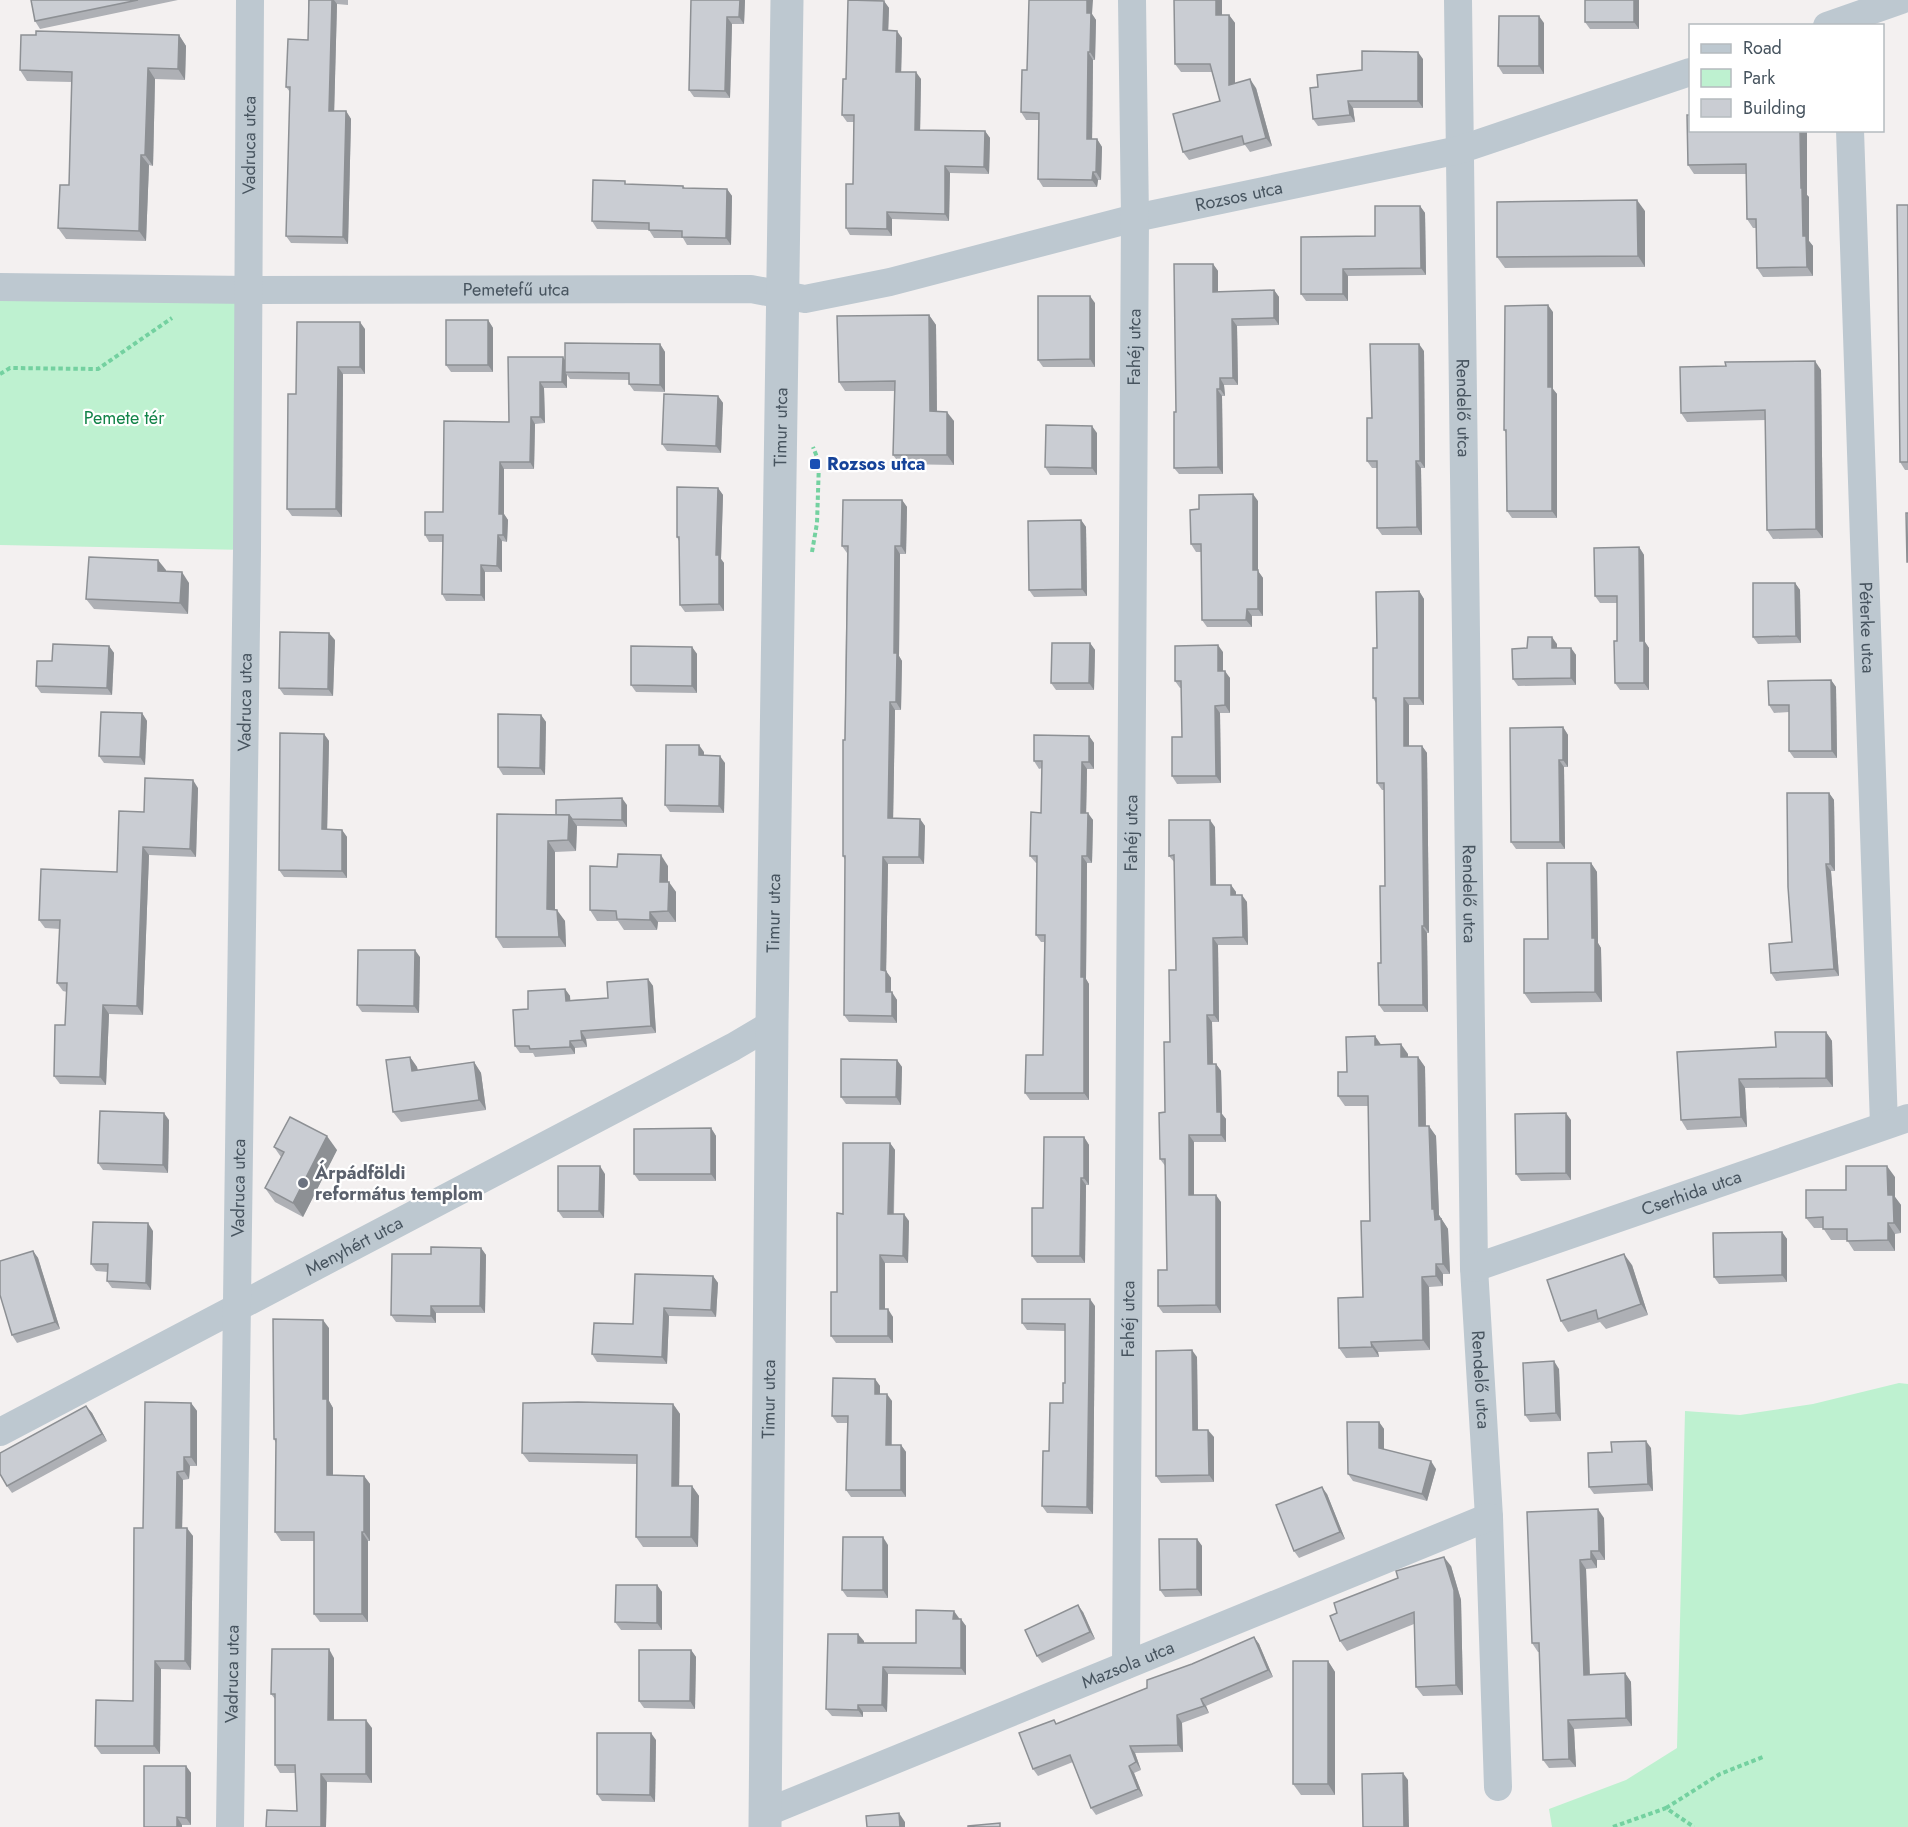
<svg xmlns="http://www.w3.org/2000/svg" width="1908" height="1827" font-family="Jost,sans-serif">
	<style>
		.green { fill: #bef1d0 }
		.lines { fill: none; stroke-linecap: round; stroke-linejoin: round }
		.path { stroke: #74d1a0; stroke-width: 4; stroke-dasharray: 4.5 3; stroke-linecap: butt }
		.minor { stroke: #bdc8d0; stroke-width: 28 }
		.tertiary { stroke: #bdc8d0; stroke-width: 33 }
		.wall { fill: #aeb0b5 }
		.shaded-wall { fill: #8d9094 }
		.building { fill: #cacdd3; stroke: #8d9094; stroke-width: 1.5 }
		.transit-dot { fill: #1a4fb4; stroke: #fff; stroke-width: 2 }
		.worship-dot { fill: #6b7280; stroke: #fff; stroke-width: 2 }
		.labels { text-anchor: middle; stroke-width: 4.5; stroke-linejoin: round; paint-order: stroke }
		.street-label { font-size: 18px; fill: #47545f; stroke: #fff }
		.park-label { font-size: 18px; fill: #138449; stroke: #fff }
		.transit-label { font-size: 18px; font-weight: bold; fill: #164399; stroke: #fff; text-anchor: start }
		.worship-label { font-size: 18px; font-weight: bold; fill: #5b616d; stroke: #fff; text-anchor: start }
	</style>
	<rect width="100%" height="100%" fill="#f3f0f0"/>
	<g class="green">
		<polygon points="0,287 249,290 247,550 0,545"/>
		<polygon points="1899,1383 1908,1384 1908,1827 1552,1827 1549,1809 1626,1780 1677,1748 1685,1411 1740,1415 1813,1404"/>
	</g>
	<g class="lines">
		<g class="path">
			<polyline points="0,374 10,368 98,369 172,318"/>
			<polyline points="812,552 817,523 819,462 813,447"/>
			<polyline points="1666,1808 1720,1774 1763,1757"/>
			<polyline points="1613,1827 1666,1808 1694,1827"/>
		</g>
		<g class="minor">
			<path id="s1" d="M1458,0L1474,1268L1489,1517L1498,1787"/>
			<polyline points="1827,26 1901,0"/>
			<path id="s2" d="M1850,130L1884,1125"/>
			<path id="s3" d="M0,287L249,290L751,289L805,299L890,282L1135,218L1459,150L1690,72"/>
			<path id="s4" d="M1474,1268L1908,1118"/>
			<path id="s5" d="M0,1432L733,1047L772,1024"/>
			<path id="s6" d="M1126,1665L1135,218L1132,0"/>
			<path id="s7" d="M765,1813L1489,1517"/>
			<path id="s8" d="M230,1827L247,550L250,0"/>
		</g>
		<path class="tertiary" id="s9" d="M765,1827L772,1024L787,0"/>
	</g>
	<g class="wall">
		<polygon points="31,0 178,0 40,29 35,21"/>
		<polygon points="308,0 348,0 348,5 337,4 334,111 346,111 351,119 348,244 291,243 286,236 290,92 286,87 308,40"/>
		<polygon points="691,0 745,0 744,24 732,24 730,98 694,97 689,90"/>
		<polygon points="848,0 883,0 889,8 888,30 902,38 901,72 921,79 920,130 985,131 990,138 989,174 950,173 949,221 892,219 892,236 850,235 846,228 853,184 854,122 847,122 842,115 846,79"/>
		<polygon points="1174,0 1222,0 1222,15 1229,15 1235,23 1235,83 1256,88 1272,146 1250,152 1245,145 1189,160 1183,152 1220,101 1212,72 1181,72 1175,64"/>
		<polygon points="1585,0 1639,0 1639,29 1590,29 1585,22"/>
		<polygon points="1092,14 1096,20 1095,60 1093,60 1092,139 1097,139 1102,147 1101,180 1098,180 1097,187 1043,187 1038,179 1039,120 1026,120 1021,112 1027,70"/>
		<polygon points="1544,23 1544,74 1503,74 1498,66"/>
		<polygon points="179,35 186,46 185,80 155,79 153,166 149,165 146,241 66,239 58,228 69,185 72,82 27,81 20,70"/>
		<polygon points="1423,59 1423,108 1353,108 1355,122 1318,126 1313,119 1318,87 1362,70"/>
		<polygon points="1687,115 1807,195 1809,197 1809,241 1813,246 1813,276 1763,277 1757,268 1756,228 1753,228 1747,219 1746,174 1694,174 1688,165"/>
		<polygon points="628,185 683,186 685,188 727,189 732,196 731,245 687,245 683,238 654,238 649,230 597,229 592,221"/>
		<polygon points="1908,205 1908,470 1905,470 1900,462"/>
		<polygon points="1420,206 1425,213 1426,275 1348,276 1348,301 1306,301 1301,294 1375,236"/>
		<polygon points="1645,211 1645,267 1505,268 1497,257"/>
		<polygon points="1213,264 1218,271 1218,292 1274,290 1279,297 1279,325 1237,326 1238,385 1224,385 1225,396 1222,396 1223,474 1179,474 1174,468 1176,412"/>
		<polygon points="1095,303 1095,367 1043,367 1038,360"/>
		<polygon points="1553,312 1553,389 1557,394 1557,518 1512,518 1507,511 1506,433 1504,430"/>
		<polygon points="929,315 936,325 937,411 954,421 954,465 900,464 893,455 895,391 845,391 839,382"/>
		<polygon points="488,320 493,328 493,372 451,372 446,365"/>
		<polygon points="365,329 365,374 343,374 342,517 292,516 287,509 296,394"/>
		<polygon points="660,344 665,352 665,392 634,391 629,384 629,380 570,379 567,375 567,388 544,388 545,423 535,424 534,469 504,469 504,514 508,520 507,542 502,541 502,572 485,572 485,601 446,601 442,594 443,542 429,542 425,535 509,422 508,357 565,361"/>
		<polygon points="1424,351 1425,468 1421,468 1422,535 1382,535 1377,528 1377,468 1372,468 1367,461 1372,418"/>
		<polygon points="1821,370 1823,538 1773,539 1767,530 1766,420 1687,422 1681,413"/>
		<polygon points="718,396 723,403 721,453 667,451 662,444"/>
		<polygon points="1097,433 1097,475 1050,475 1045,467"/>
		<polygon points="718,488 723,495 721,559 724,563 724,611 685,612 680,605 679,541 677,537"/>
		<polygon points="902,500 907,507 906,554 900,554 899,656 902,661 901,710 895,710 893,818 920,819 925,826 924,864 888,864 886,971 891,978 891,992 897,1000 897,1023 849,1022 844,1015 845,860 843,856 847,553 842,546"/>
		<polygon points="1258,501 1258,571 1263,578 1263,616 1252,616 1252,627 1207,627 1202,620 1201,552 1196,552 1191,544 1199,509"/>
		<polygon points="1081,520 1086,527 1087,596 1034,597 1029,590"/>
		<polygon points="1639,547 1644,555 1645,642 1649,648 1649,690 1620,690 1615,683 1617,641 1617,603 1600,603 1595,596"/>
		<polygon points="166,570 166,571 189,583 188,614 94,609 86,599"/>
		<polygon points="1795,583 1800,590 1801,643 1758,644 1753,637"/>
		<polygon points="1419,591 1424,599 1424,705 1409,705 1409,746 1422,746 1427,753 1429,933 1427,933 1428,1012 1384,1012 1379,1005 1385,886 1384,790 1382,790 1377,783 1376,703 1373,698 1377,648"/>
		<polygon points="335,640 333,696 284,695 279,688"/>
		<polygon points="1090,643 1095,650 1094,690 1056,690 1051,683"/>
		<polygon points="1557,644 1557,648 1571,648 1576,655 1576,685 1518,686 1513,679"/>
		<polygon points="109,646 114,653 112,695 41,693 36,686 52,661"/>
		<polygon points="692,647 697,654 697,693 636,692 631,685"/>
		<polygon points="1223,652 1223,671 1230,678 1230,713 1220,713 1221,783 1177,784 1172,776 1182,737 1181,688 1180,688 1175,681"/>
		<polygon points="1831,680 1836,687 1837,758 1794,758 1789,751 1789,712 1774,713 1769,705"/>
		<polygon points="142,713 147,721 145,765 104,763 99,756"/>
		<polygon points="541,715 546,722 545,775 503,775 498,767"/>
		<polygon points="1563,727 1568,735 1568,767 1564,767 1565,849 1516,849 1511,842"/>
		<polygon points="324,734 329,741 327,829 342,830 347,837 347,878 284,877 279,870"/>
		<polygon points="1089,736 1094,743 1094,769 1087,769 1086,813 1093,820 1092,863 1087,863 1086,979 1089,984 1089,1100 1030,1100 1025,1093 1043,1055 1044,942 1041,942 1036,935 1037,863 1036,863 1030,856 1041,813 1042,768 1039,769 1034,761"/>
		<polygon points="704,752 704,755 725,763 724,813 670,812 665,805"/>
		<polygon points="198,788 196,857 149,855 143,1015 109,1014 106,1085 60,1084 54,1076 65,1025 67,992 63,991 57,983 60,929 45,928 39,920 117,872 144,812"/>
		<polygon points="1829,793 1834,800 1835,871 1831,871 1839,976 1776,981 1771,973 1792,942"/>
		<polygon points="627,805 627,827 577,826 576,851 555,852 555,910 565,921 566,947 503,948 496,937 556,815"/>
		<polygon points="1215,827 1216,885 1231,885 1236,892 1236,895 1247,902 1248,945 1218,945 1219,1022 1212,1022 1213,1064 1216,1064 1221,1071 1222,1114 1226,1119 1226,1142 1194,1142 1194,1195 1221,1202 1221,1313 1163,1313 1158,1306 1167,1270 1166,1167 1160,1159 1165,1112 1176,970 1175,863 1169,856"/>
		<polygon points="1591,863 1597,872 1598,943 1601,948 1602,1002 1531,1003 1524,993 1548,939"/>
		<polygon points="668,866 668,882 676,892 676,922 658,922 657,930 624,930 618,921 597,921 590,910"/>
		<polygon points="420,957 419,1013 362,1012 357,1005"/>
		<polygon points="648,979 653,986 656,1033 586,1039 587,1047 575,1048 575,1054 535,1057 533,1053 520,1053 515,1046 565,989 570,996 570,1000 608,998"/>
		<polygon points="1826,1032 1832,1041 1833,1087 1745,1088 1747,1127 1687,1130 1681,1120 1776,1047"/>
		<polygon points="1375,1036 1380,1045 1408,1054 1408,1057 1418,1057 1425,1067 1426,1126 1436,1136 1439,1215 1448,1229 1450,1274 1443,1274 1443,1286 1429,1287 1430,1350 1378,1352 1379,1357 1346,1358 1339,1348 1363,1297 1370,1221 1368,1106 1345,1106 1338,1096 1347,1072"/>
		<polygon points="410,1057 417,1067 418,1070 474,1062 481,1073 486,1110 401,1122 393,1112"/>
		<polygon points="897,1060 902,1067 901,1105 846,1104 841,1097"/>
		<polygon points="169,1120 168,1173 103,1170 98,1163"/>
		<polygon points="1571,1120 1571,1180 1521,1181 1516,1174"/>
		<polygon points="711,1128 716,1136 716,1181 639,1181 634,1174"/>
		<polygon points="1084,1137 1089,1145 1089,1185 1086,1185 1085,1263 1037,1263 1032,1256 1043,1208"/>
		<polygon points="890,1143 895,1150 894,1214 909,1221 908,1263 885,1263 885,1309 893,1317 893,1343 836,1343 831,1336 837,1292 843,1214"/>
		<polygon points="274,1147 337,1150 303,1217 275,1202 265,1188 281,1157"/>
		<polygon points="605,1174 604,1218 563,1218 558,1211"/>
		<polygon points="1895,1177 1895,1197 1901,1205 1901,1233 1895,1234 1895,1251 1854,1251 1847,1240 1831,1240 1823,1228 1814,1228 1806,1218 1846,1190"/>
		<polygon points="153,1231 151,1290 112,1288 107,1281 108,1272 96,1271 91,1264"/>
		<polygon points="1782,1232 1787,1239 1787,1282 1719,1284 1714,1277"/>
		<polygon points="481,1248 486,1255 485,1313 436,1313 436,1323 396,1322 391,1315 431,1254"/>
		<polygon points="33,1251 38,1258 60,1329 17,1343 12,1335"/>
		<polygon points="1632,1265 1648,1315 1606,1329 1600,1322 1568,1332 1561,1321"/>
		<polygon points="713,1276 718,1283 716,1317 669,1316 667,1364 597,1362 592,1354 633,1324"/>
		<polygon points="1095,1306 1093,1514 1047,1513 1042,1506 1049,1451 1063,1403 1065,1383 1065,1331 1027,1330 1022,1323"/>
		<polygon points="329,1328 329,1401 333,1408 333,1476 364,1476 370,1484 370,1541 368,1541 368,1622 320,1622 314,1614 314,1541 281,1541 275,1532 276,1443 274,1439"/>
		<polygon points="1197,1357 1198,1430 1214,1437 1214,1482 1161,1483 1156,1476"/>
		<polygon points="1559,1369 1561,1421 1530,1422 1525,1415"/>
		<polygon points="875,1379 880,1386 880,1394 892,1401 892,1445 901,1445 906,1452 906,1497 851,1497 846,1490 847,1423 837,1423 832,1416"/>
		<polygon points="191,1403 197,1411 197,1466 190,1466 189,1479 183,1480 182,1528 193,1536 191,1670 161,1669 160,1754 101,1754 95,1746 133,1701 143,1528"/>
		<polygon points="673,1404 680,1414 679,1486 692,1486 699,1496 698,1547 643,1547 636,1537 637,1464 529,1462 522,1453"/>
		<polygon points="86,1406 92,1413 107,1441 12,1493 7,1486"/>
		<polygon points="1379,1422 1384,1429 1384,1449 1436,1469 1427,1501 1353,1481 1348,1474"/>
		<polygon points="1651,1448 1653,1491 1594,1494 1589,1487"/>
		<polygon points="1327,1494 1345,1539 1299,1558 1294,1551"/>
		<polygon points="1604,1518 1605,1560 1597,1560 1597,1568 1586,1569 1590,1674 1625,1673 1631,1682 1632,1726 1574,1729 1576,1767 1549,1768 1543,1760 1539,1652 1538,1652 1532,1643"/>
		<polygon points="1197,1539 1202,1546 1202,1596 1165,1597 1160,1590"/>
		<polygon points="888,1545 888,1598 847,1597 842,1590"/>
		<polygon points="1451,1566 1461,1600 1463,1695 1423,1696 1416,1687 1414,1624 1347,1651 1340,1641"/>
		<polygon points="657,1585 662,1592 662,1630 621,1630 615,1622"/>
		<polygon points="1083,1612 1095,1639 1042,1663 1037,1656"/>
		<polygon points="959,1618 966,1626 966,1675 888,1674 887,1712 863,1712 863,1717 832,1716 826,1709 864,1641 864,1643 916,1643"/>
		<polygon points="1254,1637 1259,1644 1273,1677 1206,1706 1209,1713 1182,1723 1183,1752 1135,1753 1141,1770 1134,1773 1143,1796 1096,1815 1091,1808 1073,1762 1038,1776 1033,1769 1057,1724 1147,1688 1192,1664"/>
		<polygon points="691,1650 696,1657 695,1709 644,1708 639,1701"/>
		<polygon points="334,1658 334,1720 372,1728 372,1783 327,1782 326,1827 266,1827 297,1811 296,1773 280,1773 275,1765 275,1699 271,1694"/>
		<polygon points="1328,1661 1335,1672 1335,1795 1301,1795 1293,1784"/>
		<polygon points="656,1740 655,1802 602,1801 597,1794"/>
		<polygon points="186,1766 191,1773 191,1825 182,1825 182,1827 144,1827"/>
	</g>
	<g class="shaded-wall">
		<polygon points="332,0 334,0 337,4 334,118 329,111"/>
		<polygon points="740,0 745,0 744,24 739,17"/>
		<polygon points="1087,0 1093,0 1092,14 1096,20 1095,60 1090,52 1087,13"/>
		<polygon points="1216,0 1222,0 1222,23 1216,15"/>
		<polygon points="1634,0 1639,0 1639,29 1634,22"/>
		<polygon points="884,1 889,8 888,37 883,30"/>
		<polygon points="1229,15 1235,23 1235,93 1229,85"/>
		<polygon points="1539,16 1544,23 1544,74 1539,66"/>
		<polygon points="727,17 732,24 730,98 725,91"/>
		<polygon points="897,31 902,38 901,79 896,72"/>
		<polygon points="179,35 186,46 185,80 178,69"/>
		<polygon points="1088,52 1093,60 1092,147 1087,139"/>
		<polygon points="1418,52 1423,59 1423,108 1418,101"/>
		<polygon points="148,68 155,79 153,166 145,155"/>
		<polygon points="916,72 921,79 920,137 915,130"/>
		<polygon points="1250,79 1256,88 1272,146 1266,138"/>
		<polygon points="1348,101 1353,108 1355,122 1350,115"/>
		<polygon points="346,111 351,119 348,244 343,237"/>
		<polygon points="1800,130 1807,130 1807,195 1809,197 1809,241 1813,246 1813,276 1807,267 1803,236 1801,188"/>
		<polygon points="985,131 990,138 989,174 984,167"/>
		<polygon points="1097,139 1102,147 1101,180 1096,172"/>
		<polygon points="141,155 149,165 146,241 139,231"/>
		<polygon points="945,166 950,173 949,221 945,214"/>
		<polygon points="1093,172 1098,180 1097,187 1092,180"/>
		<polygon points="727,189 732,196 731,245 726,238"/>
		<polygon points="1637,200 1645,211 1645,267 1638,256"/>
		<polygon points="1420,206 1425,213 1426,275 1421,268"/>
		<polygon points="887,212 892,219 892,236 887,229"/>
		<polygon points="1213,264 1218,271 1218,298 1213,292"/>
		<polygon points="1343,269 1348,276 1348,301 1343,294"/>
		<polygon points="1274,290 1279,297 1279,325 1274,318"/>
		<polygon points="1090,296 1095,303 1095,367 1090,359"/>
		<polygon points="1548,305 1553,312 1553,389 1557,394 1557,518 1552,511 1548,387"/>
		<polygon points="929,315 936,325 937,421 930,411"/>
		<polygon points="1232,319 1237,326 1238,385 1233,378"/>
		<polygon points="488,320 493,328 493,372 488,365"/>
		<polygon points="360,322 365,329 365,374 360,367"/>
		<polygon points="660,344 665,352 665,392 660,385"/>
		<polygon points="1419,344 1424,351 1425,468 1420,461"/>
		<polygon points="563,357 567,363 565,372 567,375 567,388 562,382"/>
		<polygon points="1815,361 1821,370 1823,538 1816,529"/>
		<polygon points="338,367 343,374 342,517 336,509"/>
		<polygon points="1220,378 1224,385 1225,396 1220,389"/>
		<polygon points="540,382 544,388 545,423 540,417"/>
		<polygon points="1217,389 1222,396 1223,474 1218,467"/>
		<polygon points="718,396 723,403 721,453 716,446"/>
		<polygon points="947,412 954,421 954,465 947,455"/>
		<polygon points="531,417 535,424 534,469 530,462"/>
		<polygon points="1092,426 1097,433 1097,475 1092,468"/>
		<polygon points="1416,461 1421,468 1422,535 1417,527"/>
		<polygon points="500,462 504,469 504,514 508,520 507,542 503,535 499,514"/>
		<polygon points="718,488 723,495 721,559 724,563 724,611 719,604 716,555"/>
		<polygon points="1253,494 1258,501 1258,571 1263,578 1263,616 1258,609 1253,570"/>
		<polygon points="902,500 907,507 906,554 901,546"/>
		<polygon points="1081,520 1086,527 1087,596 1082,589"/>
		<polygon points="498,535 502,541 502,572 497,566"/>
		<polygon points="895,546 900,554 899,656 902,661 901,710 896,702 894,653"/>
		<polygon points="1639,547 1644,555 1645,642 1649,648 1649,690 1644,683 1640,641"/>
		<polygon points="158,560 166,570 165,582 158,571"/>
		<polygon points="481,565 485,572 485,601 481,595"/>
		<polygon points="182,572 189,583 188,614 180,603"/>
		<polygon points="1795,583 1800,590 1801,643 1796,636"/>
		<polygon points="1419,591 1424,599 1424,705 1419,698"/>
		<polygon points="1247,609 1252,616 1252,627 1246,620"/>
		<polygon points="329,633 335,640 333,696 328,689"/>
		<polygon points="1552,637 1557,644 1557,655 1552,648"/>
		<polygon points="1090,643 1095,650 1094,690 1089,683"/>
		<polygon points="1218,645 1223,652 1223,678 1218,671"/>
		<polygon points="109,646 114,653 112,695 107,688"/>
		<polygon points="692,647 697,654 697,693 692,686"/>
		<polygon points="1571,648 1576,655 1576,685 1571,678"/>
		<polygon points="1225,671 1230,678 1230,713 1225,705"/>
		<polygon points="1831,680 1836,687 1837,758 1832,751"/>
		<polygon points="1404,698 1409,705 1409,753 1404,746"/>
		<polygon points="890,702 895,710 893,826 888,818"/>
		<polygon points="1215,706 1220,713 1221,783 1216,776"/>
		<polygon points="142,713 147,721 145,765 140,757"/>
		<polygon points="541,715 546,722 545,775 540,768"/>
		<polygon points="1563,727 1568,735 1568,767 1563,760"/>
		<polygon points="324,734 329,741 327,837 322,829"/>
		<polygon points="1089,736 1094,743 1094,769 1089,762"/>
		<polygon points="699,745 704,752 704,762 699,755"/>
		<polygon points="1422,746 1427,753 1429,933 1424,926"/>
		<polygon points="720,756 725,763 724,813 719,806"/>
		<polygon points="1559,760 1564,767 1565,849 1560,842"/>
		<polygon points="1082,762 1087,769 1086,820 1081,813"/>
		<polygon points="193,780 198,788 196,857 190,849"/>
		<polygon points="1829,793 1834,800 1835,871 1830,864"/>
		<polygon points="622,798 627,805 627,827 622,820"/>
		<polygon points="1088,813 1093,820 1092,863 1087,856"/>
		<polygon points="569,815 577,826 576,851 568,840"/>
		<polygon points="920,819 925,826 924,864 919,857"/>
		<polygon points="1210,820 1215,827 1216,893 1211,885"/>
		<polygon points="342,830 347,837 347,878 342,871"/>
		<polygon points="548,841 555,852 555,920 547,909"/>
		<polygon points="143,847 149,855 143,1015 137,1006"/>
		<polygon points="661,855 668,866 668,892 660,882"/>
		<polygon points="1082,856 1087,863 1086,979 1089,984 1089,1100 1084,1093 1081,977"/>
		<polygon points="883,857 888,864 886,978 881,970"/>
		<polygon points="1591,863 1597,872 1598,943 1601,948 1602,1002 1595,992 1592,938"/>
		<polygon points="1826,864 1831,871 1839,976 1834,969"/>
		<polygon points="669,882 676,892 676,922 668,911"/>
		<polygon points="1231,885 1236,892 1236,903 1231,895"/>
		<polygon points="1242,895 1247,902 1248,945 1243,937"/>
		<polygon points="557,910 565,921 566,947 559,937"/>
		<polygon points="650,912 658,922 657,930 650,920"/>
		<polygon points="1422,926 1427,933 1428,1012 1423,1005"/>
		<polygon points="1213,938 1218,945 1219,1022 1214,1015"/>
		<polygon points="415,950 420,957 419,1013 414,1006"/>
		<polygon points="886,971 891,978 891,1000 886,992"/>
		<polygon points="648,979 653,986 656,1033 651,1026"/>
		<polygon points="565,989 570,996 571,1008 566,1001"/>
		<polygon points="892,992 897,1000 897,1023 892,1016"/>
		<polygon points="103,1005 109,1014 106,1085 100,1077"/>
		<polygon points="1207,1015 1212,1022 1213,1071 1208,1064"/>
		<polygon points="581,1031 586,1039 587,1047 582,1040"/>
		<polygon points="1826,1032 1832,1041 1833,1087 1826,1078"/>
		<polygon points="1375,1036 1382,1046 1375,1045"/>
		<polygon points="570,1041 575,1048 575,1054 570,1047"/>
		<polygon points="1401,1044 1408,1054 1408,1067 1401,1057"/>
		<polygon points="410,1057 417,1067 419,1081 412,1071"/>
		<polygon points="1418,1057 1425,1067 1426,1136 1419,1126"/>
		<polygon points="897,1060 902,1067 901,1105 896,1097"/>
		<polygon points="474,1062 481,1073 486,1110 479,1100"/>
		<polygon points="1216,1064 1221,1071 1222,1114 1226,1119 1226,1142 1221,1135 1217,1112"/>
		<polygon points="1739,1079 1745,1088 1747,1127 1741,1117"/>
		<polygon points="164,1113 169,1120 168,1173 163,1165"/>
		<polygon points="1566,1113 1571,1120 1571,1180 1566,1173"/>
		<polygon points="1429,1126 1436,1136 1439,1215 1448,1229 1450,1274 1443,1264 1435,1220 1432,1209"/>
		<polygon points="711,1128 716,1136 716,1181 711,1174"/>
		<polygon points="1189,1135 1194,1142 1194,1203 1189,1195"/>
		<polygon points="327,1136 337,1150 303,1217 293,1203"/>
		<polygon points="1084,1137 1089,1145 1089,1185 1084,1178"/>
		<polygon points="890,1143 895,1150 893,1221 888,1214"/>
		<polygon points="600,1166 605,1174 604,1218 599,1211"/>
		<polygon points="1887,1166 1895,1177 1895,1197 1901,1205 1901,1233 1894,1223 1888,1195"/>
		<polygon points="1081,1178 1086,1185 1085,1263 1080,1256"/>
		<polygon points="1216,1195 1221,1202 1221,1313 1216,1305"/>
		<polygon points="904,1214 909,1221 908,1263 903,1256"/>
		<polygon points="148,1223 153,1231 151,1290 146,1283"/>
		<polygon points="1888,1223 1895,1234 1895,1251 1888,1240"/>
		<polygon points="1782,1232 1787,1239 1787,1282 1782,1275"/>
		<polygon points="481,1248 486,1255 485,1313 480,1306"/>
		<polygon points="33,1251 38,1258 60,1329 55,1322"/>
		<polygon points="1624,1254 1632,1265 1648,1315 1641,1304"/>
		<polygon points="880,1255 885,1263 885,1317 880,1309"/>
		<polygon points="1436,1264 1443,1274 1443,1286 1436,1276"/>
		<polygon points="713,1276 718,1283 716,1317 711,1310"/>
		<polygon points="1422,1277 1429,1287 1430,1350 1423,1340"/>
		<polygon points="1090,1299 1095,1306 1093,1514 1087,1507"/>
		<polygon points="431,1306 436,1313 436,1323 431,1316"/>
		<polygon points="664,1308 669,1316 667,1364 662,1357"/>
		<polygon points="888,1309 893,1317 893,1343 888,1336"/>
		<polygon points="323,1320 329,1328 329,1401 333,1408 333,1484 327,1475 323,1399"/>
		<polygon points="1371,1342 1378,1352 1379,1357 1372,1347"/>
		<polygon points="1192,1350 1197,1357 1198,1437 1193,1430"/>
		<polygon points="1554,1361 1559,1369 1561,1421 1556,1413"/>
		<polygon points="875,1379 880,1386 880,1401 875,1394"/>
		<polygon points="887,1394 892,1401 891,1452 886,1445"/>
		<polygon points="191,1403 197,1411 197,1466 191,1457"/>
		<polygon points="673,1404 680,1414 679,1496 672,1486"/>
		<polygon points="86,1406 92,1413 107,1441 102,1434"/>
		<polygon points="1379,1422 1384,1429 1384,1455 1379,1448"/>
		<polygon points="1208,1430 1214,1437 1214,1482 1209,1475"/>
		<polygon points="1646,1441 1651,1448 1653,1491 1648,1484"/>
		<polygon points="901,1445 906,1452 906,1497 901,1490"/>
		<polygon points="184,1457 190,1466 189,1479 184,1471"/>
		<polygon points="1431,1461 1436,1469 1427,1501 1422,1494"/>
		<polygon points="177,1472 183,1480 182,1536 176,1528"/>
		<polygon points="364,1476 370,1484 370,1541 364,1532"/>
		<polygon points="692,1486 699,1496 698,1547 691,1537"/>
		<polygon points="1322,1487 1327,1494 1345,1539 1340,1532"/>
		<polygon points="1598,1509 1604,1518 1605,1560 1599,1551"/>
		<polygon points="187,1528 193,1536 191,1670 185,1661"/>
		<polygon points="362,1532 368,1541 368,1622 362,1614"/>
		<polygon points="883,1537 888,1545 888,1598 883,1590"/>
		<polygon points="1197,1539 1202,1546 1202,1596 1197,1589"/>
		<polygon points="1591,1551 1597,1560 1597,1568 1591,1559"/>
		<polygon points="1444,1557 1451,1566 1461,1600 1463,1695 1456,1685"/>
		<polygon points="1580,1560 1586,1569 1590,1683 1584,1675"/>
		<polygon points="657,1585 662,1592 662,1630 657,1623"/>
		<polygon points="1078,1605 1083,1612 1095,1639 1090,1632"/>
		<polygon points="954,1611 959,1618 958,1626 953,1619"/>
		<polygon points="961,1619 966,1626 966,1675 961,1668"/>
		<polygon points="858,1634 864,1641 864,1650 858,1643"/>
		<polygon points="1254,1637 1259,1644 1273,1677 1268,1670"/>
		<polygon points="329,1649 334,1658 334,1728 328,1720"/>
		<polygon points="691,1650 696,1657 695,1709 690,1701"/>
		<polygon points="155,1661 161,1669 160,1754 154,1746"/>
		<polygon points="1328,1661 1335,1672 1335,1795 1328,1784"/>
		<polygon points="883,1667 888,1674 887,1712 882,1705"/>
		<polygon points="1625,1673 1631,1682 1632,1726 1626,1718"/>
		<polygon points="1201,1699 1206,1706 1209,1713 1204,1706"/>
		<polygon points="858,1705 863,1712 863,1717 858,1710"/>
		<polygon points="1177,1715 1182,1723 1183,1752 1178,1745"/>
		<polygon points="366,1720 372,1728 372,1783 366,1774"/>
		<polygon points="1568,1720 1574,1729 1576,1767 1569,1759"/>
		<polygon points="651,1733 656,1740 655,1802 650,1795"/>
		<polygon points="1130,1746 1135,1753 1141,1770 1136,1762"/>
		<polygon points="186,1766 191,1773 191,1825 186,1818"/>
		<polygon points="1129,1766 1134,1773 1143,1796 1138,1789"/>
		<polygon points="1403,1773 1408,1780 1409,1827 1404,1827"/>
		<polygon points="321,1774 327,1782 326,1827 321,1827"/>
		<polygon points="899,1813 905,1822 905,1827 900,1827"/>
		<polygon points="177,1817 182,1825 182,1827 177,1827"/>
	</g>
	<g class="building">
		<polygon points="31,0 138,0 35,21"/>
		<polygon points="309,0 332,0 329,111 346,111 343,237 286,236 290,87 286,87 288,39 308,40"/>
		<polygon points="691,0 740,0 739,17 727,17 725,91 689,90"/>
		<polygon points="848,0 884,1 883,30 897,31 896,72 916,72 915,130 985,131 984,167 945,166 945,214 887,212 887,229 846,228 846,184 853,184 854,115 842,115 843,79 846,79"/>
		<polygon points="1029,0 1087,0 1087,13 1091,13 1090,52 1088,52 1087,139 1097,139 1096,172 1093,172 1092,180 1038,179 1039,113 1021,112 1022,70 1027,70"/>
		<polygon points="1174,0 1216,0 1216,15 1229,15 1229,85 1250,79 1266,138 1244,144 1242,136 1183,152 1173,114 1220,101 1210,64 1175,64"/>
		<rect x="1585" y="0" width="49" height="22"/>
		<polygon points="1499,16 1539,16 1539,66 1498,66"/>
		<polygon points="36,31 179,35 178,69 148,68 145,155 141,155 139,231 58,228 60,185 69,185 72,72 20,70 21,35 36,35"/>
		<polygon points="1362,51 1418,52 1418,101 1348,101 1350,115 1313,119 1310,88 1318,87 1317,75 1362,70"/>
		<polygon points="1687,115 1690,115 1690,130 1800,130 1801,188 1802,188 1803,236 1806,236 1807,267 1757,268 1756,219 1747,219 1746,164 1688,165"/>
		<polygon points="593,180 625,181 625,184 683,186 683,188 727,189 726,238 682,237 682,231 649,230 649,223 592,221"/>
		<polygon points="1637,200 1638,256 1497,257 1497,202"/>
		<polygon points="1897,205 1908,205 1908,462 1900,462"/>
		<polygon points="1375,206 1420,206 1421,268 1343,269 1343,294 1301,294 1301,237 1375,236"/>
		<polygon points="1174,264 1213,264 1213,292 1274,290 1274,318 1232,319 1233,378 1220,378 1220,389 1217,389 1218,467 1174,468 1174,412 1176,412"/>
		<polygon points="1038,296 1090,296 1090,359 1038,360"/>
		<polygon points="1548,305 1548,387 1552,387 1552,511 1507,511 1506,430 1504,430 1505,306"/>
		<polygon points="929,315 930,411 947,412 947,455 893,455 895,381 839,382 837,316"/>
		<rect x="446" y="320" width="42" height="45"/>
		<polygon points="297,322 360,322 360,367 338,367 336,509 287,509 288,394 296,394"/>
		<polygon points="565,343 660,344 660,385 629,384 629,373 565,372"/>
		<polygon points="1370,344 1419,344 1420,461 1416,461 1417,527 1377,528 1377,461 1367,461 1367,418 1372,418"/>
		<polygon points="508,357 563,357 562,382 540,382 540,417 531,417 530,462 500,462 499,514 503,514 503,535 498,535 497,566 481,565 481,595 442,594 443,535 425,535 425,512 443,512 444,421 509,422"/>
		<polygon points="1815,361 1816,529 1767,530 1765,410 1681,413 1680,367 1726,366 1725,362"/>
		<polygon points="664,394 718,396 716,446 662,444"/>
		<polygon points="1046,425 1092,426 1092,468 1045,467"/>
		<polygon points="677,487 718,488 716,555 719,555 719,604 680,605 679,537 677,537"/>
		<polygon points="1253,494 1253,570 1258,570 1258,609 1247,609 1246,620 1202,620 1201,544 1191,544 1190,510 1199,509 1199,495"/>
		<polygon points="843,500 902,500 901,546 895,546 894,653 897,653 896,702 890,702 888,818 920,819 919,857 883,857 881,970 886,971 886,992 892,992 892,1016 844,1015 845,856 843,856 843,740 845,740 848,546 842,546"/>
		<polygon points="1906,513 1908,513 1908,562 1907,562"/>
		<polygon points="1081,520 1082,589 1029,590 1028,521"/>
		<polygon points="1639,547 1640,641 1644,641 1644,683 1615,683 1614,641 1617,641 1617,596 1595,596 1594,548"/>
		<polygon points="89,557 158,560 158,571 182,572 180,603 86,599"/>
		<polygon points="1753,583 1795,583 1796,636 1753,637"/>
		<polygon points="1419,591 1419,698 1404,698 1404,746 1422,746 1424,926 1422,926 1423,1005 1379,1005 1378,963 1381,963 1380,886 1385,886 1384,783 1377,783 1376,698 1373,698 1373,648 1377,648 1376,592"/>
		<polygon points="280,632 329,633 328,689 279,688"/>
		<polygon points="1528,637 1552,637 1552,648 1571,648 1571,678 1513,679 1512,649 1527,648"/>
		<polygon points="1052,643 1090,643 1089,683 1051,683"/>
		<polygon points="53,644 109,646 107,688 36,686 37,661 52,661"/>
		<polygon points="1218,645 1218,671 1225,671 1225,705 1215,706 1216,776 1172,776 1172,737 1182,737 1181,681 1175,681 1175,646"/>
		<polygon points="631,646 692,647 692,686 631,685"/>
		<polygon points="1831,680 1832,751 1789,751 1789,705 1769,705 1768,681"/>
		<polygon points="101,712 142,713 140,757 99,756"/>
		<polygon points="498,714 541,715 540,768 498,767"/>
		<polygon points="1563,727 1563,760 1559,760 1560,842 1511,842 1510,728"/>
		<polygon points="280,733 324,734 322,829 342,830 342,871 279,870"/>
		<polygon points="1034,735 1089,736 1089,762 1082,762 1081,813 1088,813 1087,856 1082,856 1081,977 1084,977 1084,1093 1025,1093 1026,1055 1043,1055 1045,935 1036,935 1037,856 1030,856 1031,812 1041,813 1042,761 1034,761"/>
		<polygon points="666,745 699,745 699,755 720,756 719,806 665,805"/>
		<polygon points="145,778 193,780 190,849 143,847 137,1006 103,1005 100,1077 54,1076 55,1025 65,1025 67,983 57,983 60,920 39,920 41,869 117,872 119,811 144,812"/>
		<polygon points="1787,793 1829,793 1830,864 1826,864 1834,969 1771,973 1769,944 1792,942 1788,887"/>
		<polygon points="622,798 622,820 572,819 569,815 556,815 556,800"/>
		<polygon points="497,814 569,815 568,840 548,841 547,909 557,910 559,937 496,937"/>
		<polygon points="1169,820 1210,820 1211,885 1231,885 1231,895 1242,895 1243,937 1213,938 1214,1015 1207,1015 1208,1064 1216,1064 1217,1112 1221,1112 1221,1135 1189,1135 1189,1195 1216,1195 1216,1305 1158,1306 1158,1270 1167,1270 1165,1159 1160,1159 1159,1113 1165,1112 1164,1042 1170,1042 1169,970 1176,970 1174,855 1169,856"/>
		<polygon points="618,854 661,855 660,882 669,882 668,911 650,912 650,920 617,919 616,911 590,910 590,866 617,867"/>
		<polygon points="1547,863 1591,863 1592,938 1595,938 1595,992 1524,993 1524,939 1548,939"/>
		<polygon points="358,950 415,950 414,1006 357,1005"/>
		<polygon points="648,979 651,1026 581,1031 582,1040 570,1041 570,1047 530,1049 529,1046 515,1046 513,1010 528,1009 528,991 565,989 566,1001 608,998 607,982"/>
		<polygon points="1775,1032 1826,1032 1826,1078 1739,1079 1741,1117 1681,1120 1677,1052 1776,1047"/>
		<polygon points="1375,1036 1375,1045 1401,1044 1401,1057 1418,1057 1419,1126 1429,1126 1432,1209 1434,1209 1435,1220 1441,1219 1443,1264 1436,1264 1436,1276 1422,1277 1423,1340 1371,1342 1372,1347 1339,1348 1338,1298 1363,1297 1361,1221 1370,1221 1368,1096 1338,1096 1338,1072 1347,1072 1346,1037"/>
		<polygon points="410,1057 412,1071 474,1062 479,1100 393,1112 386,1060"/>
		<polygon points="841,1059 897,1060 896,1097 841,1097"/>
		<polygon points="100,1111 164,1113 163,1165 98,1163"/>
		<polygon points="1566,1113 1566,1173 1516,1174 1515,1114"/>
		<polygon points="290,1117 327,1136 293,1203 265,1188 284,1152 274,1147"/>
		<polygon points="711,1128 711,1174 634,1174 634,1129"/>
		<polygon points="1044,1137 1084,1137 1084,1178 1081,1178 1080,1256 1032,1256 1032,1208 1043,1208"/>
		<polygon points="843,1143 890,1143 888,1214 904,1214 903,1256 880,1255 880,1309 888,1309 888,1336 831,1336 831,1292 837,1292 837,1213 843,1214"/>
		<polygon points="558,1166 600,1166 599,1211 558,1211"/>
		<polygon points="1846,1166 1887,1166 1888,1195 1893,1195 1894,1223 1888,1223 1888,1240 1847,1241 1847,1229 1823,1229 1823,1217 1806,1218 1806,1190 1846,1190"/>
		<polygon points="93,1222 148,1223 146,1283 107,1281 108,1264 91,1264"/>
		<polygon points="1782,1232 1782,1275 1714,1277 1713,1233"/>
		<polygon points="431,1247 481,1248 480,1306 431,1306 431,1316 391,1315 392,1254 431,1254"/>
		<polygon points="33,1251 55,1322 12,1335 0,1295 0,1261"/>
		<polygon points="1624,1254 1641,1304 1598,1319 1596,1310 1561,1321 1547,1280"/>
		<polygon points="635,1274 713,1276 711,1310 664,1308 662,1357 592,1354 594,1323 633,1324"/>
		<polygon points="1022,1299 1090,1299 1087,1507 1042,1506 1043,1451 1049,1451 1050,1403 1063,1403 1063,1383 1065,1383 1065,1324 1022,1323"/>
		<polygon points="273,1319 323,1320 323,1399 327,1399 327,1475 364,1476 364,1532 362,1532 362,1614 314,1614 314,1532 275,1532 276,1439 274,1439"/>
		<polygon points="1192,1350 1193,1430 1208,1430 1209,1475 1156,1476 1156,1351"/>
		<polygon points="1554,1361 1556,1413 1525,1415 1523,1363"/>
		<polygon points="833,1378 875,1379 875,1394 887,1394 886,1445 901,1445 901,1490 846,1490 848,1416 832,1416"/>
		<polygon points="145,1402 191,1403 191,1457 184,1457 184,1471 177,1472 176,1528 187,1528 185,1661 155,1661 154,1746 95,1746 96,1700 133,1701 134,1528 143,1528"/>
		<polygon points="578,1402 673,1404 672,1486 692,1486 691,1537 636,1537 637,1455 522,1453 523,1403"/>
		<polygon points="86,1406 102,1434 7,1486 0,1474 0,1453"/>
		<polygon points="1347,1422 1379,1422 1379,1448 1431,1461 1422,1494 1348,1474"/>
		<polygon points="1646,1441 1648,1484 1589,1487 1588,1453 1612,1452 1611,1442"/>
		<polygon points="1322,1487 1340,1532 1294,1551 1276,1505"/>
		<polygon points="1598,1509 1599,1551 1591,1551 1591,1559 1580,1560 1584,1675 1625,1673 1626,1718 1568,1720 1569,1759 1543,1760 1539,1643 1532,1643 1527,1512"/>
		<polygon points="843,1537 883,1537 883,1590 842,1590"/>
		<polygon points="1159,1539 1197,1539 1197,1589 1160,1590"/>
		<polygon points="1444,1557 1454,1590 1456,1685 1416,1687 1414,1612 1340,1641 1330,1616 1337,1613 1334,1603 1398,1578 1396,1571"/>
		<polygon points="616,1585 657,1585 657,1623 615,1622"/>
		<polygon points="1078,1605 1090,1632 1037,1656 1025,1630"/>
		<polygon points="916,1610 954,1611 953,1619 961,1619 961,1668 883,1667 882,1705 858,1705 858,1710 826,1709 828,1634 858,1634 858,1643 916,1643"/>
		<polygon points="1254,1637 1268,1670 1201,1699 1204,1706 1177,1715 1178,1745 1130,1746 1136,1762 1129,1766 1138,1789 1091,1808 1070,1755 1033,1769 1019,1733 1054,1720 1056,1724 1147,1688 1147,1680 1192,1664"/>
		<polygon points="272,1649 329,1649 328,1720 366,1720 366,1774 321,1774 321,1827 266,1827 267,1810 297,1811 295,1765 275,1765 275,1694 271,1694"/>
		<polygon points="639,1650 691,1650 690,1701 639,1701"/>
		<rect x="1293" y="1661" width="35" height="123"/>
		<polygon points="597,1733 651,1733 650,1795 597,1794"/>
		<polygon points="144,1766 186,1766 186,1818 177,1817 177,1827 144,1827"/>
		<polygon points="1403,1773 1404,1827 1363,1827 1362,1774"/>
		<polygon points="899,1813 900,1827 867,1827 866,1816"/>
		<polygon points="1000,1823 1000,1827 968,1827 968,1826"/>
	</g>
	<rect class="transit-dot" x="809" y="458" width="12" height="12" rx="3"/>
	<circle class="worship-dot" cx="303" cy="1183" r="6"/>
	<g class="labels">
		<g class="street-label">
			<text dy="6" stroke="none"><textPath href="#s8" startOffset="1682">Vadruca utca</textPath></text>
			<text dy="6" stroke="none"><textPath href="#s3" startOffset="1252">Rozsos utca</textPath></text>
			<text dy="6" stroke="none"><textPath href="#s3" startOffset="516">Pemetefű utca</textPath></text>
			<text dy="6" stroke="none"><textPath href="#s6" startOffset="1318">Fahéj utca</textPath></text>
			<text dy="6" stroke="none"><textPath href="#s1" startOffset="408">Rendelő utca</textPath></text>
			<text dy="6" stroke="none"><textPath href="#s9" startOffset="1400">Timur utca</textPath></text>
			<text dy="6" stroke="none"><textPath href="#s2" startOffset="498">Péterke utca</textPath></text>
			<text dy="6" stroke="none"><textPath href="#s8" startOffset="1125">Vadruca utca</textPath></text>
			<text dy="6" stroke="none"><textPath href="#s6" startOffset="832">Fahéj utca</textPath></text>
			<text dy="6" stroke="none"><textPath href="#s1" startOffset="894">Rendelő utca</textPath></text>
			<text dy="6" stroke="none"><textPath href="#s9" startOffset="914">Timur utca</textPath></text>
			<text dy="6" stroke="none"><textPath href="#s8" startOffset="639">Vadruca utca</textPath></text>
			<text dy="6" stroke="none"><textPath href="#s4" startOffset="230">Cserhida utca</textPath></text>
			<text dy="6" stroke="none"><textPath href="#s5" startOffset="400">Menyhért utca</textPath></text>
			<text dy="6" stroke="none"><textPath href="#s6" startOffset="346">Fahéj utca</textPath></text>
			<text dy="6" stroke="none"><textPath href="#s1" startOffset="1380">Rendelő utca</textPath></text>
			<text dy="6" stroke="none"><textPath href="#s9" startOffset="428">Timur utca</textPath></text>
			<text dy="6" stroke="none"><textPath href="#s7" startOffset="392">Mazsola utca</textPath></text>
			<text dy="6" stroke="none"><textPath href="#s8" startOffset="153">Vadruca utca</textPath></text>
		</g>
		<g class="park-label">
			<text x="124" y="424">Pemete tér</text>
		</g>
		<g class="transit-label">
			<text x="827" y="470">Rozsos utca</text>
		</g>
		<g class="worship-label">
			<text x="315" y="1179">Árpádföldi<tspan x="315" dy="21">református templom</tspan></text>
		</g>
	</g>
	<rect x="1689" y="24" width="195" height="108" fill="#ffffff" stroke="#b5bbbf" stroke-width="1.5"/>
	<rect x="1701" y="44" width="30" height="9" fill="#bdc8d0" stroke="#b5bbbf" stroke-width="1.5"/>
	<text x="1743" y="54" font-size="18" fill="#47545f">Road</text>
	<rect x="1701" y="69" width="30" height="18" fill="#bef1d0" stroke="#b5bbbf" stroke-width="1.5"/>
	<text x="1743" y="84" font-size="18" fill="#47545f">Park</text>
	<rect x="1701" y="99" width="30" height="18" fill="#cacdd3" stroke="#b5bbbf" stroke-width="1.5"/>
	<text x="1743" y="114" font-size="18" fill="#47545f">Building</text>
</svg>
